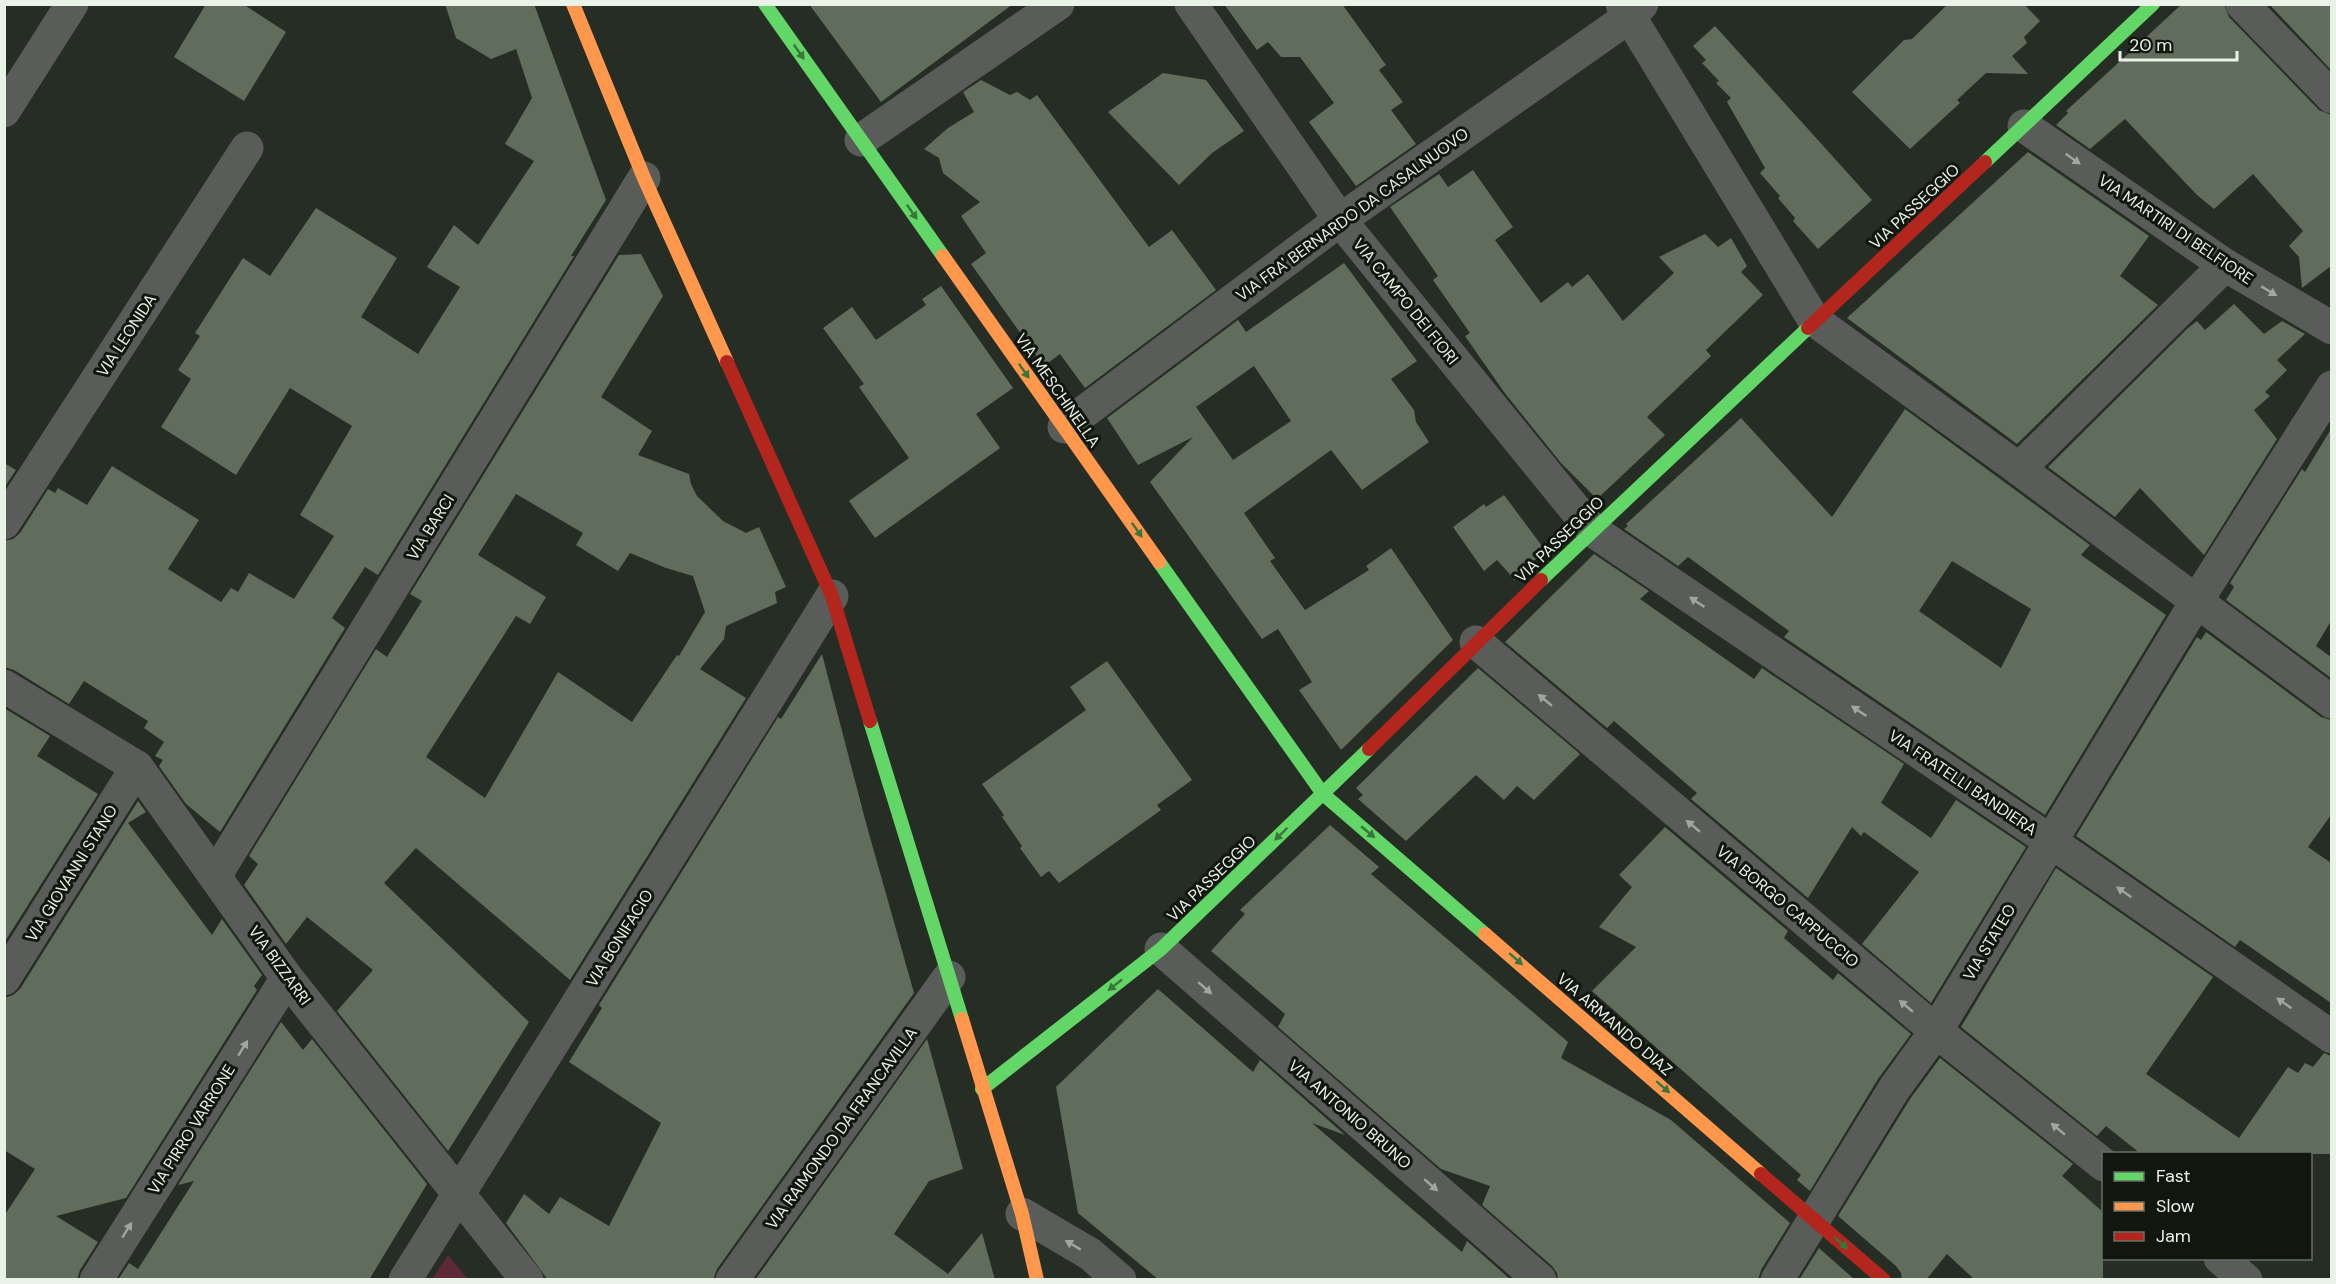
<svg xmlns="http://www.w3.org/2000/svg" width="2336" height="1284" font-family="'DM Sans',sans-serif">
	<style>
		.green { fill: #5d2938 }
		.building { fill: #606d5c; fill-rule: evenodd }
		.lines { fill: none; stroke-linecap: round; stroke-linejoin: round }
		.street { stroke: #595c59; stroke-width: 33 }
		.fast { stroke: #63d668; stroke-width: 14 }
		.slow { stroke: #ff974d; stroke-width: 14 }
		.jam { stroke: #b3261e; stroke-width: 14 }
		.oneway { fill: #3a763c }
		.oneway2 { fill: #a1a7a0 }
		.labels { text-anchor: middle; stroke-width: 6; stroke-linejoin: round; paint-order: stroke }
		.street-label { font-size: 16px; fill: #e9f2e7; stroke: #11170f }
	</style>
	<rect width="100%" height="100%" fill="#262d24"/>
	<polygon class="green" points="448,1255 468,1279 432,1279"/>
	<g class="building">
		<polygon points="206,4 243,4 286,32 244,101 174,57"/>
		<polygon points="445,4 534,4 606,200 571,256 574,256 378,575 365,567 332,618 345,628 220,832 186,804 159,766 163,760 155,756 164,742 144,728 148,721 84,681 69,704 14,670 4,667 4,541 13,539 20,533 48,489 55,493 58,488 87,505 112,466 199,520 168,569 221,602 231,588 238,592 249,573 294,599 334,536 300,515 352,426 290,388 236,475 161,427 191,379 178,370 200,336 195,333 243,258 270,276 316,208 397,258 361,317 418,354 460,287 427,267 454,225 478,245 534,161 505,144 532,98 516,49 491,59 456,38"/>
		<polygon points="809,4 1013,4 881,102"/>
		<polygon points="1224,4 1342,4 1386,65 1379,70 1403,102 1391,110 1416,144 1356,186 1309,122 1334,103 1300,57 1281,57 1268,42 1257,50"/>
		<polygon points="1948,4 2024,4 2040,21 2024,37 2027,43 2012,56 2028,74 1986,73 1957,100 1960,103 1910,149 1852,92 1904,40 1912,39"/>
		<polygon points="2182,4 2224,4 2229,17 2319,110 2331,115 2331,266 2302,288 2299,257 2289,246 2303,231 2253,174 2214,209 2197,195 2125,119 2090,149 2056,125 2068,113 2066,111"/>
		<polygon points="2269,4 2331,4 2331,70"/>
		<polygon points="1715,26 1872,200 1818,249 1793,221 1795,218 1778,198 1780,196 1760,173 1765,168 1727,102 1731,98 1716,83 1719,81 1702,63 1706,60 1693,46"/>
		<polygon points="1163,73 1206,80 1244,131 1212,153 1179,185 1108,112"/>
		<polygon points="981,80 1010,95 1017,92 1030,100 1037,95 1149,247 1172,230 1216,290 1085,388 1060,354 1044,366 971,264 986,253 961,216 980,202 943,173 939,158 924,149 948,128 974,112 963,92"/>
		<polygon points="2028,152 2149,236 2120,276 2158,305 2017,444 1847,318"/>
		<polygon points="1473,170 1513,227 1495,240 1541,303 1568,282 1572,287 1588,274 1623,321 1674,273 1659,257 1705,234 1718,247 1731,238 1747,266 1741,272 1763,295 1706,350 1711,356 1647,417 1665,435 1597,499 1561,463 1504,392 1465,336 1470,333 1433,280 1438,276 1390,207 1439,174 1448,187"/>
		<path d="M641,254L663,296L601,397L652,431L638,455L689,474L691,484L697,496L723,521L746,533L759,527L786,587L775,592L777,603L726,626L724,639L700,669L746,698L570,980L416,848L384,883L529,1022L448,1151L337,1011L373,970L307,917L286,944L244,885L258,864L249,856L376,649L387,657L422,601L410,594L619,255ZM516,494L583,533L576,545L618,571L630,553L666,568L693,576L705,612L679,656L677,655L632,722L558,672L485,798L426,757L516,616L530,624L546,597L478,555Z"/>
		<path d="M1344,263L1417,361L1391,379L1414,410L1416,422L1429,442L1362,490L1331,450L1244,513L1275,558L1270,561L1305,610L1369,570L1366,566L1391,548L1453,640L1341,750L1299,690L1312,682L1278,629L1262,639L1150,482L1193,437L1138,465L1107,418L1238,320L1246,332ZM1254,366L1291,421L1233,460L1196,407Z"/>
		<polygon points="941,286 1013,388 976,414 1000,448 875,538 849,501 909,458 859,387 864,384 823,328 852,307 876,340 926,305 922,299"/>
		<polygon points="2234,304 2264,334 2282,321 2305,334 2277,360 2287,370 2265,392 2270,396 2254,410 2277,439 2204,555 2140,488 2115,517 2048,467 2188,328 2197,321 2205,330"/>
		<path d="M1905,409L2090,545L2081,555L2166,615L2045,815L1784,637L1789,631L1688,557L1678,566L1624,529L1628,526L1626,524L1741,418L1832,517ZM1952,561L2031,609L2001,668L1919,611Z"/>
		<polygon points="2331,429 2331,621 2316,646 2331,657 2331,678 2226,600 2234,587 2230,583 2302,469 2305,472"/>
		<polygon points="4,463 16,470 4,488"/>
		<polygon points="1504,495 1545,550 1515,580 1497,560 1484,571 1453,527 1484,504 1486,507"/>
		<polygon points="1594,554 1649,591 1640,599 1754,679 1762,668 1904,764 1881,803 1931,838 1956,800 2026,847 1931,1003 1862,944 1919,872 1864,832 1861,836 1852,827 1808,898 1691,799 1697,793 1614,721 1607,728 1505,642"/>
		<polygon points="2206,632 2321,717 2331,720 2331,815 2308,847 2331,863 2331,1003 2240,940 2235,947 2076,836 2197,637 2201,640"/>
		<polygon points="822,654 866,823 914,993 717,1269 713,1280 548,1280 506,1223 524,1194 549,1214 560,1197 609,1226 661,1123 569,1062 602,1008 599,1005 778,717 781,719"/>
		<polygon points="1107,661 1192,780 1157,805 1161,810 1059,883 1049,871 1041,877 1020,848 1022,846 1002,817 1004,815 982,784 1086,710 1070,687"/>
		<polygon points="1478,668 1580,754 1534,800 1517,786 1504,800 1476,775 1406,841 1358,799 1363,795 1356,788"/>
		<polygon points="4,708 50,736 37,756 98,794 4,943"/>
		<polygon points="138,801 146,812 128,823 212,935 222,919 262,975 254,986 257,990 126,1198 56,1216 98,1242 80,1270 77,1280 4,1280 4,1216 35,1169 4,1150 4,998 13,995 20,989"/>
		<polygon points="1330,825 1379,867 1371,874 1568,1042 1561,1058 1671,1120 1790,1223 1761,1270 1758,1280 1558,1280 1557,1273 1552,1266 1482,1205 1490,1186 1441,1169 1278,1027 1285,1014 1211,951 1245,914 1240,910"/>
		<polygon points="1665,827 1788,931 1784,938 1833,980 1838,973 1911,1034 1878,1079 1810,1191 1797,1180 1801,1175 1592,991 1636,947 1599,927 1632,887 1619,875"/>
		<polygon points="2056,868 2213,977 2146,1074 2239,1138 2288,1067 2298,1073 2305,1063 2313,1067 2324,1053 2331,1056 2331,1154 2141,1154 2106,1126 2097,1136 1961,1027"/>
		<polygon points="1158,989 1253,1072 1260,1060 1345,1135 1312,1123 1462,1252 1467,1241 1511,1280 1159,1280 1078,1213 1056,1087"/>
		<polygon points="281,1022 303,1050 312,1039 427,1184 369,1280 118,1280 129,1263 138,1269 194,1181 178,1185"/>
		<polygon points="927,1039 963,1169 929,1181 894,1234 948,1274 982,1233 995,1280 755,1280"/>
		<polygon points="1940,1058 2073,1164 2062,1176 2103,1212 2103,1280 1975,1280 1947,1254 1926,1280 1902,1280 1901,1273 1896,1266 1838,1216 1910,1099"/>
		<polygon points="1819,1248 1855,1280 1799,1280"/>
	</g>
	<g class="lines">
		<g class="street">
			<polyline points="1191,4 1340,220 1592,530 2050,841 2332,1037"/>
			<polyline points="1622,4 1814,320 2019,469 2332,702"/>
			<polyline points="2242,4 2332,97"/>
			<polyline points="4,111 72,4"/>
			<polyline points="2024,126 2225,265 2332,328"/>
			<polyline points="861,140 1058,4"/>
			<polyline points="1064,427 1340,220 1629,17 1642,4"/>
			<polyline points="2019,469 2225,265"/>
			<polyline points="4,523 247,148"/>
			<polyline points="1476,642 1936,1031 2104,1165"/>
			<polyline points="4,686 137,767 287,978 527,1280"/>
			<polyline points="215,876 644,178"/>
			<polyline points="1161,949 1540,1280"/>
			<polyline points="4,979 137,767"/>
			<polyline points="1022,1214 1090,1254 1120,1280"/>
			<polyline points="2220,1258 2246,1280"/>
			<polyline points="96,1280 287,978"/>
			<polyline points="405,1280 832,596"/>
			<polyline points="732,1280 949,977"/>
			<polyline points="1777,1280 1894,1089 1936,1031 2196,602 2332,387"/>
		</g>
		<g class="fast">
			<polyline points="765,4 943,256"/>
			<polyline points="1985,162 2153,4"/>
			<polyline points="1159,562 1323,794 1485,934"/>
			<polyline points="1541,580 1808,328"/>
			<polyline points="870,721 962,1019"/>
			<polyline points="982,1089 1161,949 1369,749"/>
		</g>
		<g class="slow">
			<polyline points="573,4 644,178 727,362"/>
			<polyline points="943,256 1159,562"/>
			<polyline points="1485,934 1761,1174"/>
			<polyline points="962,1019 1022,1214 1037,1280"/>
		</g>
		<g class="jam">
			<polyline points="1808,328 1985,162"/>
			<polyline points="727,362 832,596 870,721"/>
			<polyline points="1369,749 1541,580"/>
			<polyline points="1761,1174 1884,1280"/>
		</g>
	</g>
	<defs><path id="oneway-solid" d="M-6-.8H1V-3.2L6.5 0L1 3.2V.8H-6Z" transform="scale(1.5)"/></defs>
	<g class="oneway">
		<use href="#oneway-solid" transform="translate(799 52) rotate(55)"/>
		<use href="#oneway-solid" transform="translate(912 212) rotate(55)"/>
		<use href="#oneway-solid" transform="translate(1024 371) rotate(55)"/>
		<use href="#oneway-solid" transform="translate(1137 530) rotate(55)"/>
		<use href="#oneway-solid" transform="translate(1368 832) rotate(40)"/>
		<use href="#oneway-solid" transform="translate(1281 834) rotate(136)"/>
		<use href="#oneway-solid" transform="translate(1516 959) rotate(41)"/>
		<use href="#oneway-solid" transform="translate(1115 985) rotate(142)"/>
		<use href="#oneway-solid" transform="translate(1663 1087) rotate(41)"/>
		<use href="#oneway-solid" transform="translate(1841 1243) rotate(41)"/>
	</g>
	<g class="oneway2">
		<use href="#oneway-solid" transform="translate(2073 159) rotate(35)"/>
		<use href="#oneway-solid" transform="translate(2269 291) rotate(31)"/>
		<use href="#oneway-solid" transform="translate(1697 602) rotate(-146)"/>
		<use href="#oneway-solid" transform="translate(1545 700) rotate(-140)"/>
		<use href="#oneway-solid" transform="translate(1859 711) rotate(-146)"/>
		<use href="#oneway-solid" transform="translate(1693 826) rotate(-140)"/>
		<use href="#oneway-solid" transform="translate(2124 892) rotate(-145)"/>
		<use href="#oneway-solid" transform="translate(1205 988) rotate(41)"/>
		<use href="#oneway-solid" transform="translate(2284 1003) rotate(-145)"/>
		<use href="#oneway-solid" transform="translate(1906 1006) rotate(-140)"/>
		<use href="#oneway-solid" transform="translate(243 1048) rotate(-58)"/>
		<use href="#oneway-solid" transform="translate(2058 1129) rotate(-141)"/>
		<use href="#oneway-solid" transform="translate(1431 1185) rotate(41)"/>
		<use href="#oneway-solid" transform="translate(127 1230) rotate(-58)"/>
		<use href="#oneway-solid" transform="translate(1073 1245) rotate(-149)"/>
	</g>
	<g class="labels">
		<g class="street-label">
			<text transform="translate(1914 206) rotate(-43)" y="6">VIA PASSEGGIO</text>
			<text transform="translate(1352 214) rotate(-36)" y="6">VIA FRA' BERNARDO DA CASALNUOVO</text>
			<text transform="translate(2176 229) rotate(34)" y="6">VIA MARTIRI DI BELFIORE</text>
			<text transform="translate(1406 301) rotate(51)" y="6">VIA CAMPO DEI FIORI</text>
			<text transform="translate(126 335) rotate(-57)" y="6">VIA LEONIDA</text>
			<text transform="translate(1058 390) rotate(55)" y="6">VIA MESCHINELLA</text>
			<text transform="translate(430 527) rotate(-58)" y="6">VIA BARCI</text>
			<text transform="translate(1559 539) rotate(-44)" y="6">VIA PASSEGGIO</text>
			<text transform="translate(1963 782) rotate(34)" y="6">VIA FRATELLI BANDIERA</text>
			<text transform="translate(71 873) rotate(-58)" y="6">VIA GIOVANNI STANO</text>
			<text transform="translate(1211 878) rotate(-44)" y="6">VIA PASSEGGIO</text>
			<text transform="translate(1788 906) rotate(40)" y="6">VIA BORGO CAPPUCCIO</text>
			<text transform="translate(619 938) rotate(-58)" y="6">VIA BONIFACIO</text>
			<text transform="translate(1989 942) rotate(-59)" y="6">VIA STATEO</text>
			<text transform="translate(280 965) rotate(54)" y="6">VIA BIZZARRI</text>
			<text transform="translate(1615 1024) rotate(41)" y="6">VIA ARMANDO DIAZ</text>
			<text transform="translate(1350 1114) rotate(41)" y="6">VIA ANTONIO BRUNO</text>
			<text transform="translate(841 1128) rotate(-54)" y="6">VIA RAIMONDO DA FRANCAVILLA</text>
			<text transform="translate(191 1129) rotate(-58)" y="6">VIA PIRRO VARRONE</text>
		</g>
	</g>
	<rect width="2336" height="1284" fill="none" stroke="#e9f2e7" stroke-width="12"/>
	<rect x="2102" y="1152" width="210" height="108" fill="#11170f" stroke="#676f65" stroke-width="1.5"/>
	<rect x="2114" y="1172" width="30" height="9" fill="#63d668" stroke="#676f65" stroke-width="1.5"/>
	<text x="2156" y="1182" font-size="18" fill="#e9f2e7">Fast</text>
	<rect x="2114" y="1202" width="30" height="9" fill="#ff974d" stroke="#676f65" stroke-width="1.5"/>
	<text x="2156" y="1212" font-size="18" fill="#e9f2e7">Slow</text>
	<rect x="2114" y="1232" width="30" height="9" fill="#b3261e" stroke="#676f65" stroke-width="1.5"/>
	<text x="2156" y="1242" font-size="18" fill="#e9f2e7">Jam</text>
	<path d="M2120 51v9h117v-9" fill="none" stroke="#e9f2e7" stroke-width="3"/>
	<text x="2129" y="51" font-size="18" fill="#e9f2e7" stroke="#11170f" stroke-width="4.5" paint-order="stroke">20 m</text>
</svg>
